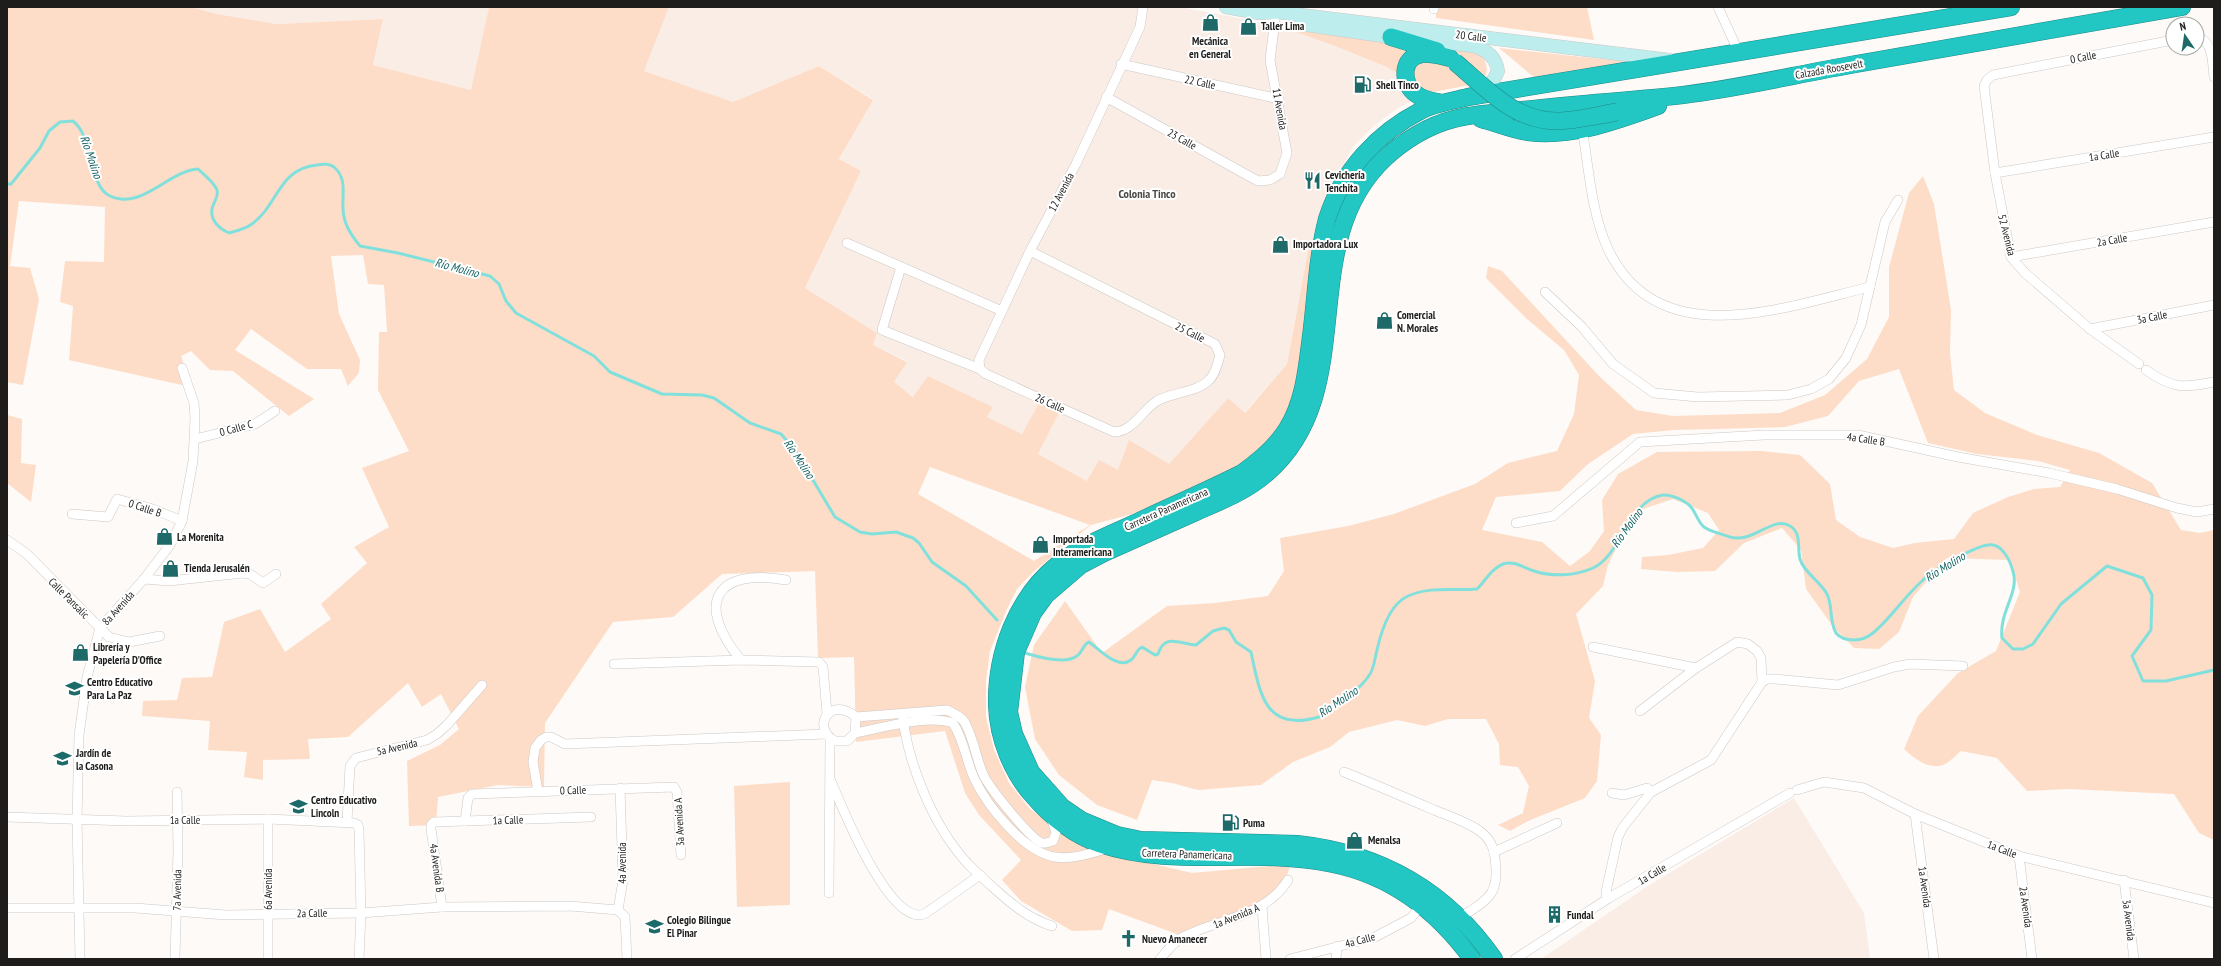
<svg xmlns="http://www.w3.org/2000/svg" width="2221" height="966" font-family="'PT Sans Narrow',sans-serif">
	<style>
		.built { fill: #f9ede6 }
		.green { fill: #fdddc7; fill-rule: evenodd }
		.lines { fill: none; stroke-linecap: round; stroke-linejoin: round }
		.stream { stroke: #82e0dc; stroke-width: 3 }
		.street-casing { stroke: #ccc8c5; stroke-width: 10 }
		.secondary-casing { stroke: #ccc8c5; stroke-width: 14 }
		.highway-casing { stroke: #218b88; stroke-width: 18 }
		.street { stroke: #fff; stroke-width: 9 }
		.secondary { stroke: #bdeeed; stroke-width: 13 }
		.highway { stroke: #22c6c2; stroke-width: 17 }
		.highway-bridge-casing { stroke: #218b88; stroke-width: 18; stroke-linecap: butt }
		.highway-bridge { stroke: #22c6c2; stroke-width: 17 }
		.labels { text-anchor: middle; stroke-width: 4; stroke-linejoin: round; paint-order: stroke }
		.poi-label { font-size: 11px; font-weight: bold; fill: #1e1d1c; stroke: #fff; text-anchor: start }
		.street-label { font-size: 11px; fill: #1e1d1c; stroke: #fff }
		.water-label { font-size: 12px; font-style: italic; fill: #156362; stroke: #fff }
		.neighbourhood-label { font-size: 12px; font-weight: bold; fill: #494643; stroke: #fff }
	</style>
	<rect width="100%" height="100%" fill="#fefaf7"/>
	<g class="built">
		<polygon points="191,7 489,7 472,90 373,65 383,19 277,24 217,14"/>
		<polygon points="669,7 1180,7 1276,25 1335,46 1387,67 1428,93 1398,108 1376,124 1353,147 1329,193 1316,246 1309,246 1287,364 1244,413 1228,398 1169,464 1118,470 1087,481 1038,454 1060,411 1039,404 1022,434 987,417 993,407 928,376 914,397 894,382 907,361 873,345 877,333 805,288 861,171 839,160 873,99 819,66 733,102 644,71"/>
		<polygon points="1794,798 1864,913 1870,959 1541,959 1648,886"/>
	</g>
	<g class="green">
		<path d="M7,7H191L217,14L277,24L383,19L373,65L471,90L489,7H669L644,71L733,102L819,66L873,100L839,159L861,171L805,288L877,333L873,345L907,362L894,382L913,397L928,376L993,407L987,417L1022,434L1039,403L1060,411L1038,454L1087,481L1099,460L1118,470L1129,440L1169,464L1228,398L1245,413L1287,364L1309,246H1316L1300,354L1298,386L1286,418L1261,448L1246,462L1219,478L1132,514L1091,525L1033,572L1017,589L1006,611L990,651L986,680V717L994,750L1009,783L1030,809L1066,835L1107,853L1192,873L1290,864L1285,885L1261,903L1182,936L1109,909L1102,930L1072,931L1021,901L1002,880L1021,860L979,815L965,793L945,731L856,742L854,657L818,658L815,571L722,574L673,617L613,622L545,723L544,787L498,785L438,797L436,825L409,826L407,761L440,745L459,729L441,694L422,707L408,683L348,737L308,739L310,759L263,760V780L244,777L247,752L208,750L210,721L142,716L143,701L177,700L182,678L212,677L224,622L260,609L285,652L331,619L321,604L367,563L354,547L389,527L362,468L409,451L378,390L379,332H387L384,285L368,284L363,255L331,256L339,314L360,360L359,373L348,386L341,369H307L251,329L235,350L314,399L289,416L233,371L210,370L191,351L181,356L191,387L69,360L73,306L60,302L65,261L104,262L105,207L19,201L10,266L30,268L39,299L23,385L7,382ZM930,467L1090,525L1034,561L918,494Z"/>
		<polygon points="1436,7 1587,7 1594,40 1436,18"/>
		<polygon points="1276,25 1391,44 1448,66 1470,85 1428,93 1387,67 1335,46"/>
		<path d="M1446,43C1454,45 1463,46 1471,48C1484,53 1492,69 1483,80Z"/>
		<polygon points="1499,48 1629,62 1536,79"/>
		<path d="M1923,176L1934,204L1951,310L1950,353L1954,390L1985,413L2037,435L2099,453L2152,483L2181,530L2200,533L2214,530V840L2199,833L2174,794L2068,789L2027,791L1997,758L1961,751C1956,755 1949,763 1943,765C1928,770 1914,758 1904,749L1918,716L1958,673L1996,651L2020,592L2010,560L1947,558L1913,597L1899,632L1879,649L1854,648L1834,628L1806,589L1801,550L1782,528L1744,543L1715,571L1677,572L1641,569L1642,557L1668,555L1703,548L1719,530L1708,513L1673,499L1634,512L1608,565L1603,586L1576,614L1595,681L1589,718L1601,735L1597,781L1585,798L1528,821L1510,831L1498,825L1523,813L1529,786L1518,767L1500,765L1499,744L1486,719H1448L1425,726L1397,720L1349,732L1330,747L1293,762L1261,785L1198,790L1172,783L1152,780L1137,820L1097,805L1059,775L1035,739L1025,687L1034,645L1065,601L1102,653L1167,606L1215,603L1268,596L1284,571L1280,538L1348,526L1394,514L1475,484L1508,463L1557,451L1574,414L1579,375L1564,350L1527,319L1486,278L1488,266L1502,271L1599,376L1636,410L1673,416L1780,413L1825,395L1867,359L1889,317V267L1909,193ZM1899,369L1928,443L1977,454L2038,461L2070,470L2060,487L2034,489L2008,497L1973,513L1954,539L1915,543L1893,548L1860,537L1836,520L1830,484L1800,455L1762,451L1657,452L1618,474L1602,500L1604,531L1590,551L1570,566L1542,542L1482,530L1496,497L1560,491L1588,464L1633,434L1674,430L1785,427L1828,416L1859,381Z"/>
		<polygon points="7,415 22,419 21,463 36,465 31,502 7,483"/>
		<polygon points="790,782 790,905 737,907 734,786"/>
	</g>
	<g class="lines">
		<g class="stream">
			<path d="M7,184H11L40,148L49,131L60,122L73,121C94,137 88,186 110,196C141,211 168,171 198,169C204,175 214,182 217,190C219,198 213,202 212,209C210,221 220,229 229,233C237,231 245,229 252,224C279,204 278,169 317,165C323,164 330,163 335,168C347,179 342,194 343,208C343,223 351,235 360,246L398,253L490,276L499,284L506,301L516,313L594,356L610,372L662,394L702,395L714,398L750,423L781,434L795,450L835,517L860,532L872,534L896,532L913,538L919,543L932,562L966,586L997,620"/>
			<path d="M1025,653C1038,657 1065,665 1077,656C1083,652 1083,644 1089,642C1100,650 1118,670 1131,660C1136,656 1136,650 1142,647L1155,655L1158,654C1165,632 1182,645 1196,645L1213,631L1224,628L1229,630L1236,642L1251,652C1260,694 1265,733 1319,717C1336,704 1359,692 1370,674C1374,668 1375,657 1377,650C1381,632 1390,604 1408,596C1430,586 1454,591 1477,589C1486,580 1491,569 1503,564C1514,560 1524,568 1534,571C1552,577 1575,576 1593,568C1622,555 1628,500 1663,495C1671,494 1686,501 1691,507C1696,513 1698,522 1704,527C1711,532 1722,534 1730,537C1753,544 1773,515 1790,526C1802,533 1797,548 1800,559C1804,573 1820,581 1827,594C1833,606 1829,621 1836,633C1840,638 1848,640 1854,640C1860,640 1868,637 1873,633C1891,618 1904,597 1922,581C1932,571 1980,542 1993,545C2005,547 2012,565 2014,576C2017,595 1999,614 2002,638L2013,649H2023L2033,644L2061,604L2107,566L2143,578L2152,595L2151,630L2132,656L2143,681H2166L2214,670"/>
		</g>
		<defs>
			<g id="street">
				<polyline points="1434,7 1434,9"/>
				<polyline points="1718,7 1739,53"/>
				<path d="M2197,36C2214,43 2212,61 2214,77"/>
				<polyline points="1121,64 1279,99"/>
				<polyline points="1106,97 1258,181 1270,180 1280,174 1287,153 1270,60 1275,20"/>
				<path d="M1582,128C1589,168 1591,212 1608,249C1658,355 1784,307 1870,287"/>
				<polyline points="1995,173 2214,137"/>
				<polyline points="847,243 1002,311"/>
				<path d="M1030,251L1215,344L1220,355C1218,363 1215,375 1209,380C1196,393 1173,392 1157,401C1141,411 1134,431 1114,432L986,374L980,369L979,360L1002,311L1030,251L1076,164L1140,27L1143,7"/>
				<polyline points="2011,257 2214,222"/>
				<polyline points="901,267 882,330 980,369"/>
				<polyline points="1545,292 1582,327 1613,364 1654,393 1698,397 1788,395 1811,389 1829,379 1846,358 1861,325 1885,222 1898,200"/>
				<polyline points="2090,329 2214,305"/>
				<polyline points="2139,364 2090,329 2025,273 2011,257 1995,173 1984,86 1987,80 1993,75 2173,40"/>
				<path d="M2146,370C2173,389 2182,388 2214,382"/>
				<polyline points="195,439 255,424 275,411"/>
				<polyline points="72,514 108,517 117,499 153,509 182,521"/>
				<polyline points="1516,523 1553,516 1640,442 1764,435 1858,435 1958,457 2049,473 2117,489 2177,508 2197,512 2214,509"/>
				<polyline points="7,540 27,554 109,637 129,642 160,636"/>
				<polyline points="144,579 169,581 243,573 250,574 263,583 276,574"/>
				<polyline points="1593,647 1696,668"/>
				<path d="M741,660C695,605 714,567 786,580"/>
				<polyline points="614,664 741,660 819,662 823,667 827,713"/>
				<polyline points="1640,711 1696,668 1737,642 1748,644 1757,651 1761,658 1762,682"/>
				<path d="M856,717L855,733L847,741H835C810,727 831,695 856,717L947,710C954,714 963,717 966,725C974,740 976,758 983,774C988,786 1030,839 1042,843C1046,844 1049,842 1053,841L1056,832L1051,818"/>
				<path d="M903,718C909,767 934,827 968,864C977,873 987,882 997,891C1014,906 1030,919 1052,926"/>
				<path d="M855,733C883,728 927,714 953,723C964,740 966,760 974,778C987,806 1024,852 1055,857C1071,860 1091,853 1106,849"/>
				<path d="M1344,772C1374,784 1404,797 1434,810C1449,816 1468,822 1481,832C1489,838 1494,848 1495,858C1500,894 1489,899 1461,917"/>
				<path d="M831,781C841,805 892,932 926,913L980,875"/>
				<polyline points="1797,790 1824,782 1864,788 1915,814 2019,856 2214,903"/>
				<polyline points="538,791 533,762 535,748 541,740 546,737 551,737 565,744 826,734"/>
				<polyline points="1612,793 1624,795 1647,788 1651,792"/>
				<polyline points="1915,814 1934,959"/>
				<polyline points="7,817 127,821 268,819 354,823 358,825 359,830 361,913 359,959"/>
				<polyline points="268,819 268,959"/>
				<polyline points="465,821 468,798 472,794 674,787 677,792 681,855"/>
				<polyline points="347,822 350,766 356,758 427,740 437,734 447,725 482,685"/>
				<polyline points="1494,852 1557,823"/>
				<polyline points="2019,856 2032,959"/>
				<polyline points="2124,880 2134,959"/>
				<polyline points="829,893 830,738"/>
				<polyline points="1609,898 1606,894 1607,887 1618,837 1623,827 1651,792 1711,760 1762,682 1767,679 1775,679 1838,685 1894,667 1910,664 1963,666"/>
				<polyline points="442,907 431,829 431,825 434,822 591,817"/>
				<polyline points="1262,907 1266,959"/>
				<polyline points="7,908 135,908 226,915 361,913 442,907 570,906 618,910"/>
				<polyline points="618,910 623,880 620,788"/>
				<polyline points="618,910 625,917 627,959"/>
				<polyline points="80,959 77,819 79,735 87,677 100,628 144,579 170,545 182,521 193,461 195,418 194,403 182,368"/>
				<polyline points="175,959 178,850 177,792"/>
				<path d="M1160,959C1167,951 1175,940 1185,936C1221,918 1265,917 1288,880"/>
				<polyline points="1290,959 1375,937 1411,918 1422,904"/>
				<polyline points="1336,959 1337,946"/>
				<polyline points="1515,959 1609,898 1790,793"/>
			</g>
			<g id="secondary">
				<polyline points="1226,7 1259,13 1276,12 1669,60"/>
				<path d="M1301,24L1391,37L1474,46C1487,50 1496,57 1498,71L1493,81L1477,91"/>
			</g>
			<g id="highway">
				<polyline points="1391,37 1437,51"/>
				<path d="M1442,103C1433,101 1423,100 1416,94C1401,83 1401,57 1422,54C1432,53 1441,56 1450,58"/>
				<path d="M1481,119C1497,123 1512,130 1528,132C1572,138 1618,120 1658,106"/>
				<path d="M1472,959C1437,911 1392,876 1333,864C1256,847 1175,869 1100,844C1075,836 1051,817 1034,797C1012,773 998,738 997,705C996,654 1016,598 1057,565C1080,546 1107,536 1133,524C1169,507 1206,491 1242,473C1259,461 1276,447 1287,429C1304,402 1307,368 1311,336C1316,298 1317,257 1327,219C1342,171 1377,133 1422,110C1436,103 1453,101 1468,97L2011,7"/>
				<path d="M1494,959C1446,890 1380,853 1297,844L1141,840L1117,835L1081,820L1062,807L1031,772L1014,734L1009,712L1016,652L1033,613L1046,595L1081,565L1104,553C1135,539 1165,526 1196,512C1221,501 1247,491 1267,473C1363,389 1293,246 1384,159C1403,141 1429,125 1454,119C1473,114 1495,113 1514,111C1570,104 1627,101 1683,95C1741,88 1798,74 1856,64C1965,45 2074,26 2182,7"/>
			</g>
		</defs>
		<use href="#street" class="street-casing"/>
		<use href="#secondary" class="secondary-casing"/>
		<use href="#highway" class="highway-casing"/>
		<use href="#street" class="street"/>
		<use href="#secondary" class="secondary"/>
		<use href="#highway" class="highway"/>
		<defs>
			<path id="highway-bridge" d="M1455,62C1485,87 1514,121 1556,121C1576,121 1598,115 1617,112"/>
		</defs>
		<use href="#highway-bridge" class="highway-bridge-casing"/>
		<use href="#highway-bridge" class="highway-bridge"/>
	</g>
	<defs>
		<symbol id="shop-bare" viewBox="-9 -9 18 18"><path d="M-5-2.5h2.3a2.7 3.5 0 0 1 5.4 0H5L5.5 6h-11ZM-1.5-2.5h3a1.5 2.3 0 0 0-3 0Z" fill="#1e6a68" stroke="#fff" stroke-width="2.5" paint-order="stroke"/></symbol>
		<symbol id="fuel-bare" viewBox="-9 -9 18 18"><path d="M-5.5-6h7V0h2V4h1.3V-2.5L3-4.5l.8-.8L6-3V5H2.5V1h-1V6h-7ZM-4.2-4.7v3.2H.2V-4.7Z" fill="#1e6a68" stroke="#fff" stroke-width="2.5" paint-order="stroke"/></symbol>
		<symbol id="restaurant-bare" viewBox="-9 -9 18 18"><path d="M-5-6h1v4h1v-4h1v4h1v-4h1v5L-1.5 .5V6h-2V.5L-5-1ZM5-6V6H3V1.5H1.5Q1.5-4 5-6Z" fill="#1e6a68" stroke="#fff" stroke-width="2.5" paint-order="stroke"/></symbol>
		<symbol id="school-bare" viewBox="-9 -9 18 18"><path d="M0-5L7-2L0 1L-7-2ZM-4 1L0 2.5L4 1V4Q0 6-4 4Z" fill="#1e6a68" stroke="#fff" stroke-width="2.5" paint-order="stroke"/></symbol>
		<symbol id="building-bare" viewBox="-9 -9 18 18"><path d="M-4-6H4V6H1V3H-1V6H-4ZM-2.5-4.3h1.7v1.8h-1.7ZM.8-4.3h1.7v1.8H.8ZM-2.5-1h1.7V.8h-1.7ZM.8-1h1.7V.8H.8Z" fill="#1e6a68" stroke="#fff" stroke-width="2.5" paint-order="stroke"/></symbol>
		<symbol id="church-bare" viewBox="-9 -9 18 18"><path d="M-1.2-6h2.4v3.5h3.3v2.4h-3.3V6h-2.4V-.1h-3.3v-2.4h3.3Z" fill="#1e6a68" stroke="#fff" stroke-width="2.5" paint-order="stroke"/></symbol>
	</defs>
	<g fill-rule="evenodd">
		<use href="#shop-bare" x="1198" y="10" width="25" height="25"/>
		<use href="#shop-bare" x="1236" y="14" width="25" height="25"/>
		<use href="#fuel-bare" x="1350" y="72" width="25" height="25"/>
		<use href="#restaurant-bare" x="1300" y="168" width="25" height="25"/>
		<use href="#shop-bare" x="1268" y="232" width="25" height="25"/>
		<use href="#shop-bare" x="1372" y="308" width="25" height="25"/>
		<use href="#shop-bare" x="152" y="524" width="25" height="25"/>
		<use href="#shop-bare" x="1028" y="532" width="25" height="25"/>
		<use href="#shop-bare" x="158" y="556" width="25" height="25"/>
		<use href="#shop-bare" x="68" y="640" width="25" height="25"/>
		<use href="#school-bare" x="62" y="676" width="25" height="25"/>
		<use href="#school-bare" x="50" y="746" width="25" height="25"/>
		<use href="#school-bare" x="286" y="794" width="25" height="25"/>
		<use href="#fuel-bare" x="1218" y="810" width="25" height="25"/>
		<use href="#shop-bare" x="1342" y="828" width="25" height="25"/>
		<use href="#building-bare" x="1542" y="902" width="25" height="25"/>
		<use href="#school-bare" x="642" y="914" width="25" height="25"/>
		<use href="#church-bare" x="1116" y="926" width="25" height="25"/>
	</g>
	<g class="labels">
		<g class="poi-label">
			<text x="1261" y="30">Taller Lima</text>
			<text x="1210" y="45" text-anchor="middle">Mecánica<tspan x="1210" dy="13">en General</tspan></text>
			<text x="1376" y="89">Shell Tinco</text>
			<text x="1325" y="179">Cevichería<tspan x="1325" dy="13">Tenchita</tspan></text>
			<text x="1293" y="248">Importadora Lux</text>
			<text x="1397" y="319">Comercial<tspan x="1397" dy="13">N. Morales</tspan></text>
			<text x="177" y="541">La Morenita</text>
			<text x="1053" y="543">Importada<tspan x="1053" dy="13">Interamericana</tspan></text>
			<text x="184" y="572">Tienda Jerusalén</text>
			<text x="93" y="651">Librería y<tspan x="93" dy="13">Papelería D'Office</tspan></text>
			<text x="87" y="686">Centro Educativo<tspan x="87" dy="13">Para La Paz</tspan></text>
			<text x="76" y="757">Jardín de<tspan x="76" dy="13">la Casona</tspan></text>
			<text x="311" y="804">Centro Educativo<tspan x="311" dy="13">Lincoln</tspan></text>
			<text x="1243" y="827">Puma</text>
			<text x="1368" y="844">Menalsa</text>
			<text x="1567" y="919">Fundal</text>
			<text x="667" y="924">Colegio Bilingue<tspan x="667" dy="13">El Pinar</tspan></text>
			<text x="1142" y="943">Nuevo Amanecer</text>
		</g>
		<g class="street-label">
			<text transform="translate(1471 36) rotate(7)" y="4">20 Calle</text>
			<text transform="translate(2083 57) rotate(-11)" y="4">0 Calle</text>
			<text transform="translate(1829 69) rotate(-10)" y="4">Calzada Roosevelt</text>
			<text transform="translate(1200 82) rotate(12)" y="4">22 Calle</text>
			<text transform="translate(1280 109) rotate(80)" y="4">11 Avenida</text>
			<text transform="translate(1182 139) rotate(29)" y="4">23 Calle</text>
			<text transform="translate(2104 155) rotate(-9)" y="4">1a Calle</text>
			<text transform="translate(1061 192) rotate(-62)" y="4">12 Avenida</text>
			<text transform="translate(2007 235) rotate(76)" y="4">52 Avenida</text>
			<text transform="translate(2112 240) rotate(-10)" y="4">2a Calle</text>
			<text transform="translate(2152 317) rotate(-11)" y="4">3a Calle</text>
			<text transform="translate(1190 332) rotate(26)" y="4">25 Calle</text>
			<text transform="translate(1050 403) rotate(24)" y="4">26 Calle</text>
			<text transform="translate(236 428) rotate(-15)" y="4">0 Calle C</text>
			<text transform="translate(1866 439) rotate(8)" y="4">4a Calle B</text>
			<text transform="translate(145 508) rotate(18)" y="4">0 Calle B</text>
			<text transform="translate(1166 509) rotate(-24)" y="4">Carretera Panamericana</text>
			<text transform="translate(69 598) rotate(45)" y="4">Calle Pansalic</text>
			<text transform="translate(118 608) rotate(-48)" y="4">8a Avenida</text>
			<text transform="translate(397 747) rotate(-13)" y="4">5a Avenida</text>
			<text transform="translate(573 790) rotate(-2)" y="4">0 Calle</text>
			<text x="185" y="824">1a Calle</text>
			<text transform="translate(508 820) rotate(-2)" y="4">1a Calle</text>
			<text transform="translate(679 822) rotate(-93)" y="4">3a Avenida A</text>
			<text transform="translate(2002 849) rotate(21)" y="4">1a Calle</text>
			<text transform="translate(1187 854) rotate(2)" y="4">Carretera Panamericana</text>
			<text transform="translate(622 863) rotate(-90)" y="4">4a Avenida</text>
			<text transform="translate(437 868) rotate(82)" y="4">4a Avenida B</text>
			<text transform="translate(1652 874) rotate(-30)" y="4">1a Calle</text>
			<text transform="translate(1925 887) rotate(82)" y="4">1a Avenida</text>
			<text transform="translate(268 889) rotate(-90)" y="4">6a Avenida</text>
			<text transform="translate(177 890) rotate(-89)" y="4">7a Avenida</text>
			<text transform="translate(2026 907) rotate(82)" y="4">2a Avenida</text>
			<text transform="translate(312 913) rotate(-1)" y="4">2a Calle</text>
			<text transform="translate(1236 916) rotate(-22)" y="4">1a Avenida A</text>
			<text transform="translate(2129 920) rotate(83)" y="4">3a Avenida</text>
			<text transform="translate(1360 940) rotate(-15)" y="4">4a Calle</text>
		</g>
		<g class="water-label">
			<text transform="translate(91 157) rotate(71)" y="4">Río Molino</text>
			<text transform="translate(457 268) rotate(15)" y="4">Río Molino</text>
			<text transform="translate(799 459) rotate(56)" y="4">Río Molino</text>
			<text transform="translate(1627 528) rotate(-54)" y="4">Río Molino</text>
			<text transform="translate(1945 567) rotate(-32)" y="4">Río Molino</text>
			<text transform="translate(1338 702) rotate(-34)" y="4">Río Molino</text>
		</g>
		<g class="neighbourhood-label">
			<text x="1147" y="198">Colonia Tinco</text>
		</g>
	</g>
	<rect width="2221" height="966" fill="none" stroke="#1e1d1c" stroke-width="16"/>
	<g transform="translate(2185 36) rotate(347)"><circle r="19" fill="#ffffff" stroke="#a5a5a4"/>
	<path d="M0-3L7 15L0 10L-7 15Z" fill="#1e6a68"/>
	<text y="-6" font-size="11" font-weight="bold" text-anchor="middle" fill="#1e1d1c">N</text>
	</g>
</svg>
